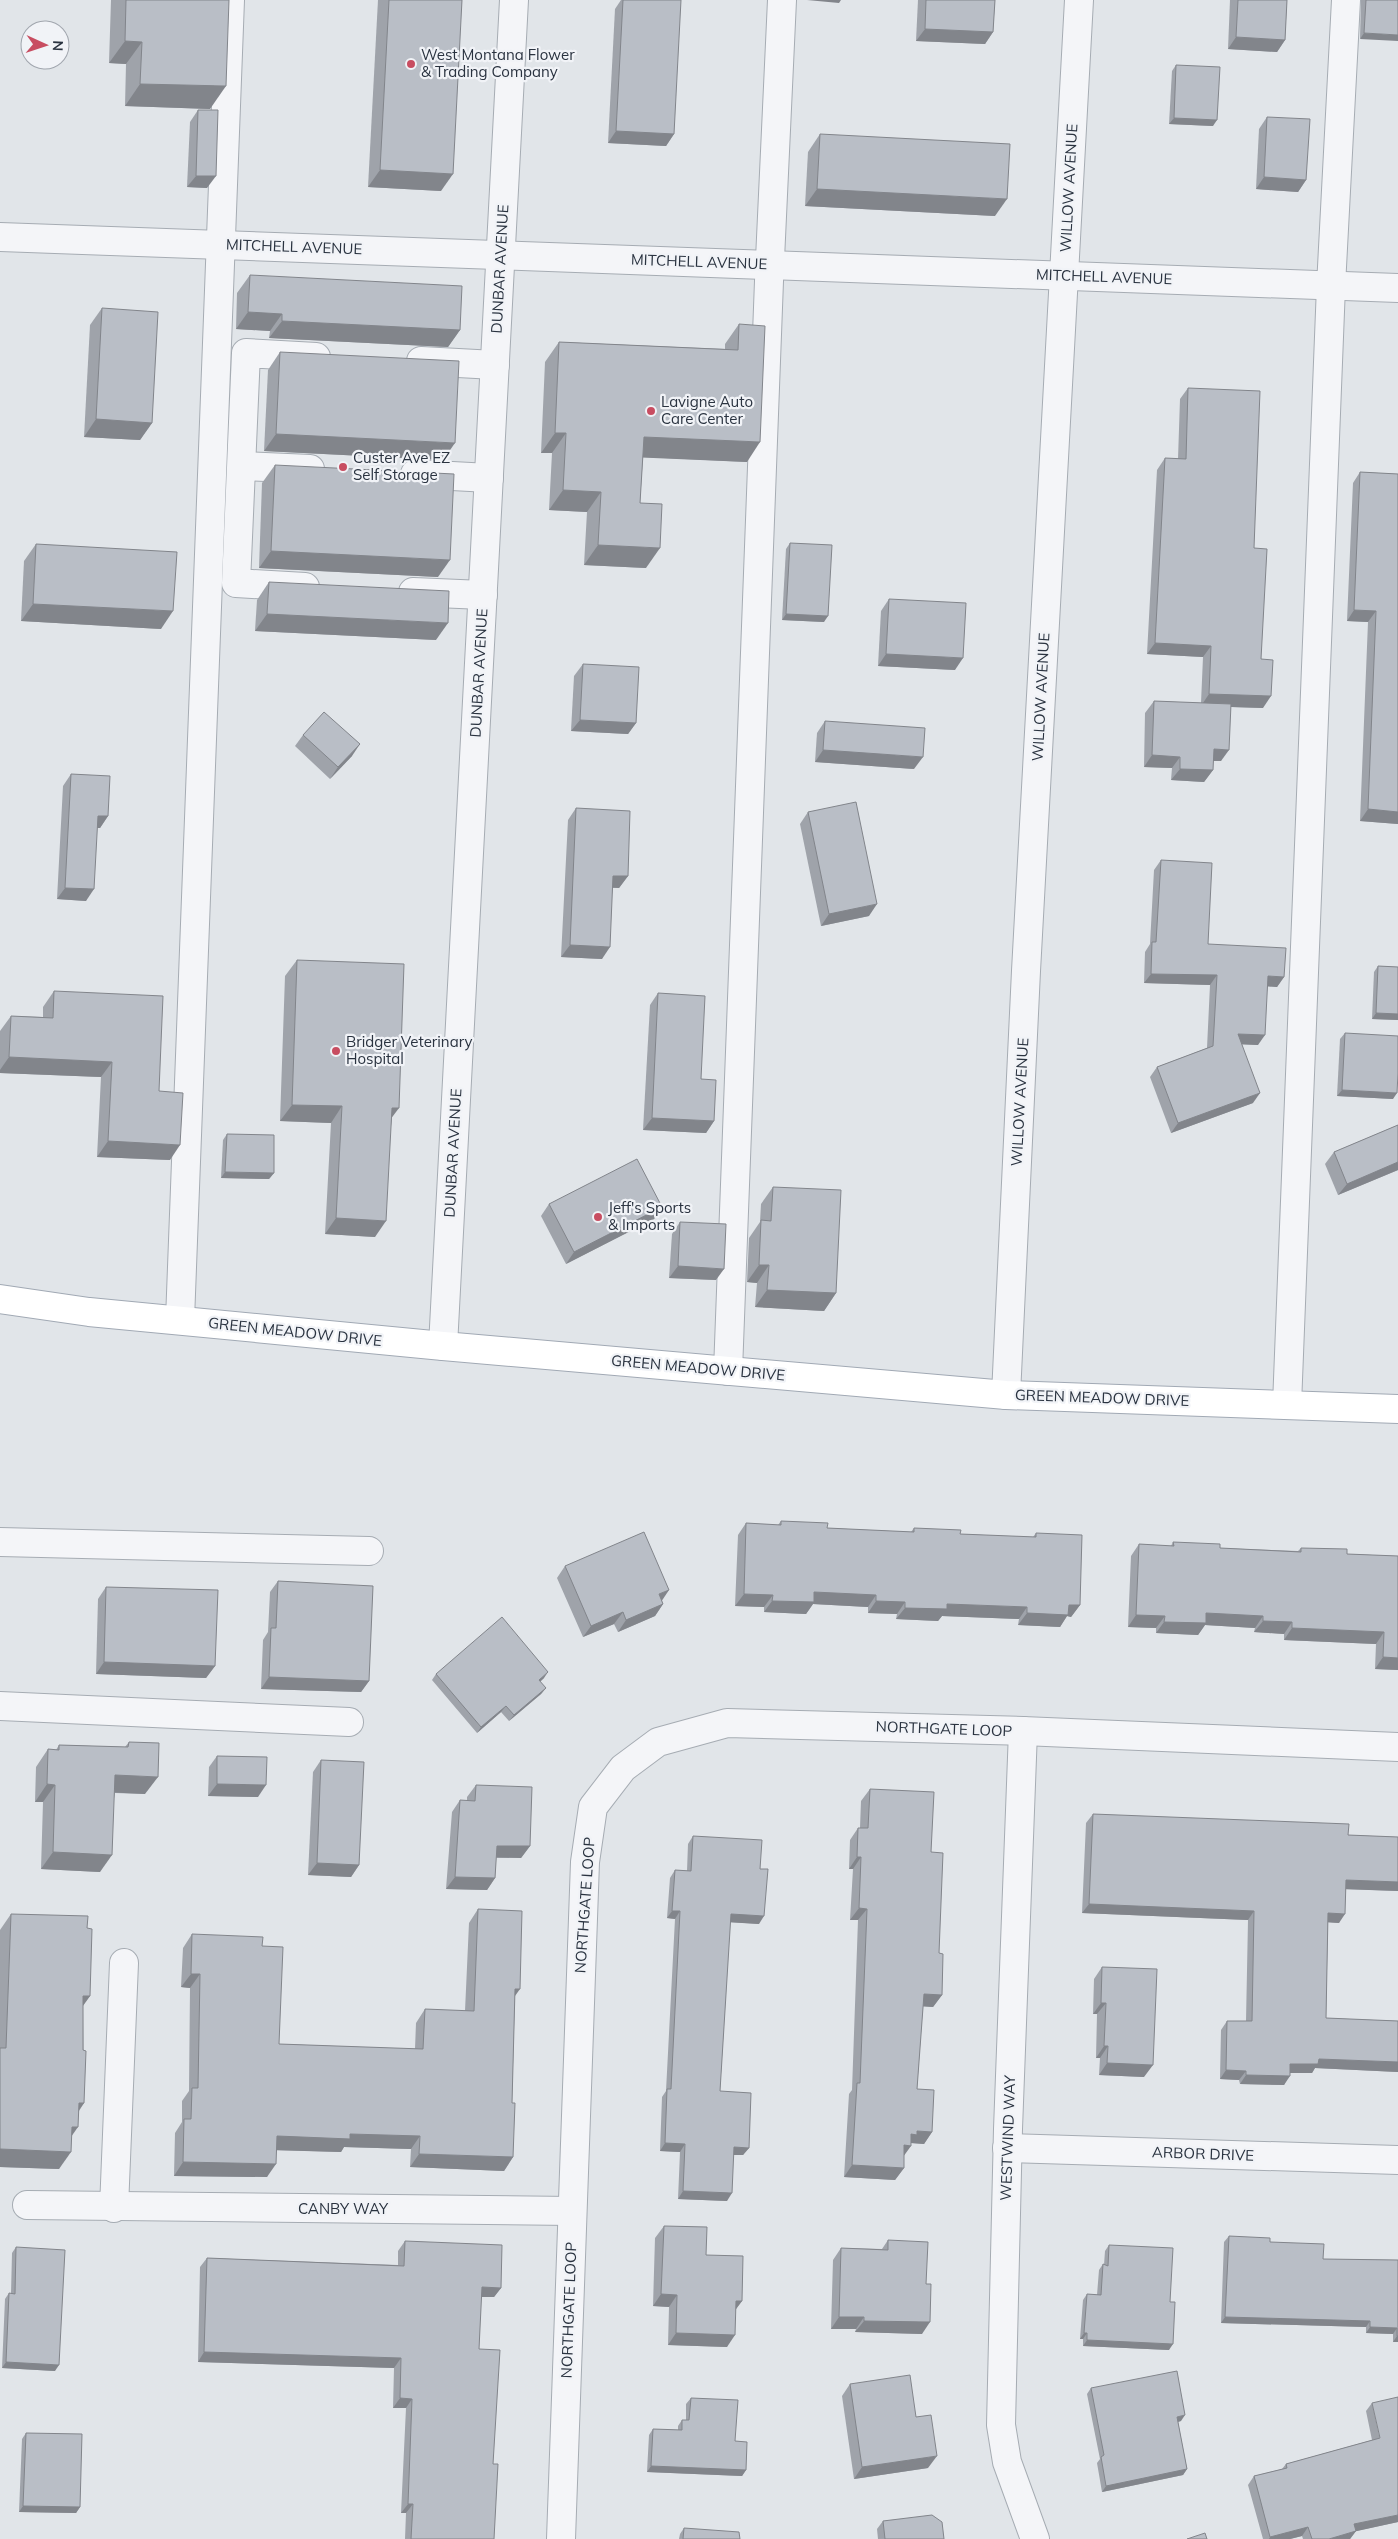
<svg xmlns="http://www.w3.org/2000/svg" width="1398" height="2539" font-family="Mulish,sans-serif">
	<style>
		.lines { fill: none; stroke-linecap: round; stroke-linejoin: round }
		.minor-casing { stroke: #a6acb3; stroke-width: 30 }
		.major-casing { stroke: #a1a9b4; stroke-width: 30 }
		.minor { stroke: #f4f5f8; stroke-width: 28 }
		.major { stroke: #fff; stroke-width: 28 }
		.wall { fill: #9fa3aa }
		.shaded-wall { fill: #82858b }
		.building { fill: #b9bec6; stroke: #82858b }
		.poi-dot { fill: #c84d61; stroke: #f1f3f7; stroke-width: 2 }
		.labels { text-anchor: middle; stroke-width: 4.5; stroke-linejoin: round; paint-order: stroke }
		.poi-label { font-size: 15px; fill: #2a3340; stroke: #f1f3f7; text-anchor: start }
		.street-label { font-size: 15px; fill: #2a3340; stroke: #f1f3f7 }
	</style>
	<rect width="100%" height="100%" fill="#e1e5e9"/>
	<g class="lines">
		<defs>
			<g id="minor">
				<polyline points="0,237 1398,288"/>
				<polyline points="421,361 495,365"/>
				<polyline points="242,466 310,469"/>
				<polyline points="415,474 489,478"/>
				<polyline points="305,587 236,583 246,353 316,357"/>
				<polyline points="413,592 483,595"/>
				<polyline points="180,1320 230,0"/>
				<polyline points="443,1346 514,0"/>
				<polyline points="728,1371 769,281 782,0"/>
				<polyline points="1006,1395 1026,971 1079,0"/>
				<polyline points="1287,1405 1331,286 1346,0"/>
				<polyline points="0,1542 369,1551"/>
				<polyline points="0,1706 349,1722"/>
				<polyline points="1023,1731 1008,2129 1001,2425 1007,2462 1035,2539"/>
				<polyline points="1007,2148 1398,2160"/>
				<polyline points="27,2205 572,2211"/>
				<polyline points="114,2208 124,1963"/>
				<polyline points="561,2539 585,1862 593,1807 623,1768 658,1742 727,1723 1023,1731 1398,1747"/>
			</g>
			<polyline id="major" points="0,1299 89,1312 443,1346 1006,1395 1398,1409"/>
		</defs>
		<use href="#minor" class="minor-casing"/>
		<use href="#major" class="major-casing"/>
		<use href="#minor" class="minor"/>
		<use href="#major" class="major"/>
	</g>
	<g class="wall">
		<polygon points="111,0 229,0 210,109 125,106 126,64 109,63"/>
		<polygon points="378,0 462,0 441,191 368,187"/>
		<polygon points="621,0 675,0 674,134 666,146 608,143 615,9"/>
		<polygon points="918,0 995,0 993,32 985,44 916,41"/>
		<polygon points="1230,0 1287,0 1285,40 1277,52 1228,49"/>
		<polygon points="1361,0 1398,0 1360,39"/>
		<polygon points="1176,65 1213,126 1169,124 1172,71"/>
		<polygon points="198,110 207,188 187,187 190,122"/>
		<polygon points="1267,117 1306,180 1298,192 1256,189 1259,129"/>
		<polygon points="820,134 995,216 805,206 808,152"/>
		<polygon points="250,275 460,330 448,347 269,338 270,331 236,329 237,293"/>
		<polygon points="102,308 152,423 140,440 84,437 90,325"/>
		<polygon points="739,324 747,462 643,457 640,503 646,568 584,565 587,512 549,510 552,453 541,453 545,362 559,342 725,349 725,344"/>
		<polygon points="280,352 443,460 264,451 268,370"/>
		<polygon points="1188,388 1254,548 1261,659 1263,708 1231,707 1221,761 1213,761 1213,770 1204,782 1171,780 1172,768 1144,767 1145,713 1154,701 1201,703 1203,657 1147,654 1157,470 1165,458 1178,459 1180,399"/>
		<polygon points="275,465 438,577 259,568 262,483"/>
		<polygon points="1360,472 1398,474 1398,824 1360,821 1368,622 1347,621 1353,483"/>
		<polygon points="790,543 824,622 782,620 786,549"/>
		<polygon points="36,544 161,629 21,621 24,561"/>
		<polygon points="269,582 436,640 255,631 257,600"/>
		<polygon points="889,599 955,670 878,666 881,611"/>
		<polygon points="583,664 636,723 628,734 571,731 574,676"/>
		<polygon points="825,721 914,769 815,762 817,733"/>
		<polygon points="303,735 352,756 330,779 295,746"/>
		<polygon points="71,774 108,816 100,828 97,828 86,901 57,899 63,786"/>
		<polygon points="576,808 628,876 619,888 613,888 602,959 561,957 568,820"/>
		<polygon points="808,812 869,916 821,926 800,824"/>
		<polygon points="1161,860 1208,944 1284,977 1277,987 1268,986 1258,1045 1242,1044 1253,1103 1171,1133 1150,1077 1157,1067 1207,1048 1210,985 1144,983 1145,952 1150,944 1154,870"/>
		<polygon points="297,960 392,1119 375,1237 325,1234 331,1123 280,1121 285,976"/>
		<polygon points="1378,966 1398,967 1398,1020 1372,1019 1374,972"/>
		<polygon points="54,991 159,1091 170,1160 97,1157 101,1077 0,1073 0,1031 11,1016 43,1017 43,1007"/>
		<polygon points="658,993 701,1079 714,1121 706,1133 643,1130 650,1005"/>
		<polygon points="1345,1033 1393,1099 1337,1096 1340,1039"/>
		<polygon points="1398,1125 1398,1170 1338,1195 1325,1164 1334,1152"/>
		<polygon points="227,1134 274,1173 269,1179 221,1178 223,1140"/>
		<polygon points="773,1187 836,1293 824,1311 755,1307 757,1283 747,1282 749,1238 760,1222 761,1204"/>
		<polygon points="549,1204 662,1207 654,1219 566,1264 541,1216"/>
		<polygon points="680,1222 716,1280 669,1278 672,1234"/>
		<polygon points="781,1521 827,1528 911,1532 914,1528 960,1534 1033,1537 1036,1533 1080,1605 1071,1617 1067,1616 1060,1627 1018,1625 1019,1619 942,1616 938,1621 896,1619 897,1614 868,1613 868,1607 813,1604 806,1614 764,1612 764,1607 735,1606 738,1535 746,1523 778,1525"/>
		<polygon points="1173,1542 1220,1548 1298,1551 1301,1548 1347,1554 1398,1556 1398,1670 1375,1669 1376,1644 1284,1640 1284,1634 1254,1632 1255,1628 1205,1625 1198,1635 1156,1633 1156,1628 1128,1627 1131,1556 1139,1544 1171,1546"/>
		<polygon points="565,1566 662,1601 663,1604 655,1616 618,1632 614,1624 583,1637 557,1578"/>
		<polygon points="278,1581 369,1681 361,1692 261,1689 263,1640 268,1632 270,1592"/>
		<polygon points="106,1587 215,1666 206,1678 96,1674 98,1599"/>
		<polygon points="436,1674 544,1678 540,1682 546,1688 541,1694 509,1721 501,1712 477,1733 432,1680"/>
		<polygon points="129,1742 145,1794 115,1793 100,1872 41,1869 43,1802 35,1802 36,1767 48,1749 56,1750 59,1745 125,1747"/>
		<polygon points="217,1756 258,1797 208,1796 209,1767"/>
		<polygon points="321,1760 359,1865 351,1877 308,1875 313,1772"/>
		<polygon points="476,1785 530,1846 521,1858 496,1858 495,1878 487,1890 446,1889 452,1812 460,1800 467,1801 467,1797"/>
		<polygon points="870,1789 931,1852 939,1953 942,1995 933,2007 923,2006 917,2089 932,2132 924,2144 911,2143 904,2155 904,2168 895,2180 844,2177 849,2094 852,2090 858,1920 850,1920 853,1869 849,1869 850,1840 858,1828 860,1828 861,1801"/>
		<polygon points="1093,1814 1348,1835 1398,1837 1398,1891 1346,1889 1339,1923 1328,1922 1326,2018 1398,2021 1398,2072 1315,2068 1312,2073 1290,2073 1284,2085 1240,2084 1239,2080 1220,2079 1221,2030 1227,2021 1246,2021 1248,1920 1082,1913 1086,1823"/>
		<polygon points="693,1836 760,1869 759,1924 730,1922 720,2091 749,2148 743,2155 733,2155 727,2201 678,2199 680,2152 660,2151 662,2097 666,2091 675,1919 667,1918 670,1878 675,1870 687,1871 688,1844"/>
		<polygon points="478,1909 515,1996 512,2103 513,2157 504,2171 410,2167 411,2149 344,2147 341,2152 277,2150 267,2177 174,2176 175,2133 182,2122 182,2101 189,2091 190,1988 181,1987 183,1948 192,1934 262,1946 279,2044 415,2049 416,2023 425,2009 465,2011 469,1923"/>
		<polygon points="11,1914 87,1928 90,1996 83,2005 84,2103 79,2111 59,2169 0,2167 0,1930"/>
		<polygon points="1102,1967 1144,2077 1099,2075 1100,2058 1096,2058 1097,2014 1093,2014 1094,1979"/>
		<polygon points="664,2226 706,2255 742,2301 736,2309 727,2347 668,2345 669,2307 653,2306 655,2238"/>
		<polygon points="1229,2236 1270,2242 1323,2259 1398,2260 1398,2342 1393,2342 1393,2334 1366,2333 1366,2327 1221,2323 1224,2242"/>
		<polygon points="888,2240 922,2334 855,2332 856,2329 831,2329 833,2260 841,2248 882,2249"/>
		<polygon points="405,2241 501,2288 494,2297 481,2297 479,2349 493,2464 494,2539 405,2539 406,2513 401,2513 406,2408 393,2408 394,2368 198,2362 200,2267 207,2258 398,2265 398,2251"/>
		<polygon points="1109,2245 1170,2302 1169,2350 1083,2346 1083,2339 1080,2339 1083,2300 1087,2294 1097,2295 1099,2270 1103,2264 1104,2265 1105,2251"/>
		<polygon points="16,2247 55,2371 2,2368 5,2299 9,2293 11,2294 12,2253"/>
		<polygon points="850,2384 916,2417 928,2468 854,2479 842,2396"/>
		<polygon points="1091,2388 1181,2421 1178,2422 1187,2469 1183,2475 1102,2492 1097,2463 1100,2459 1087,2394"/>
		<polygon points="691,2398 735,2441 746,2470 742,2476 647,2472 649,2435 653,2429 678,2430 678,2426 682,2420 686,2420 686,2404"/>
		<polygon points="1372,2403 1398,2522 1356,2531 1350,2539 1303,2539 1302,2536 1290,2539 1263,2539 1248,2485 1254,2476 1282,2469 1286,2464 1372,2440 1366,2411"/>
		<polygon points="26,2433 80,2507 76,2513 19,2512 22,2439"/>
		<polygon points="883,2521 944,2539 878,2539 877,2529"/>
		<polygon points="684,2528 740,2539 679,2539 680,2534"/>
	</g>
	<g class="shaded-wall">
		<polygon points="807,0 841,0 839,3"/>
		<polygon points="925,29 993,32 985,44 916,41"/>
		<polygon points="1364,33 1398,35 1398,41 1360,39"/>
		<polygon points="1236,37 1285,40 1277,52 1228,49"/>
		<polygon points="125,41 142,42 126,64 109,63"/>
		<polygon points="140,84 226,86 210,109 125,106"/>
		<polygon points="1174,118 1217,120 1213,126 1169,124"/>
		<polygon points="616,131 674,134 666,146 608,143"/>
		<polygon points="380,170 453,174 441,191 368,187"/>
		<polygon points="196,176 216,176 207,188 187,187"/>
		<polygon points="1264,177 1306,180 1298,192 1256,189"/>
		<polygon points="817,189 1007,199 995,216 805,206"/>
		<polygon points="248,312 282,314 270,331 236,329"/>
		<polygon points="282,321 460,330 448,347 269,338"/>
		<polygon points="96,419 152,423 140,440 84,437"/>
		<polygon points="555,433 566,433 552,453 541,453"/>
		<polygon points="276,434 455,443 443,460 264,451"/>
		<polygon points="644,437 760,442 747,462 630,457"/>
		<polygon points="563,490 601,492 587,512 549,510"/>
		<polygon points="598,545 660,548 646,568 584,565"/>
		<polygon points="271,551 450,560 438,577 259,568"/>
		<polygon points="33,604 173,611 161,629 21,621"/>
		<polygon points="1354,610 1376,611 1368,622 1347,621"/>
		<polygon points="267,614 448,623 436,640 255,631"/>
		<polygon points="786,614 828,616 824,622 782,620"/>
		<polygon points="1155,643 1211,646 1203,657 1147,654"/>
		<polygon points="886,654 963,658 955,670 878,666"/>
		<polygon points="1209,694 1271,696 1263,708 1201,706"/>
		<polygon points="580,720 636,723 628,734 571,731"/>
		<polygon points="360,744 352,756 330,779 338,767"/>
		<polygon points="1214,749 1229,750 1221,761 1205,761"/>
		<polygon points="823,750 923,757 914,769 815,762"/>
		<polygon points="1152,755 1180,757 1172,768 1144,767"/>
		<polygon points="1180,769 1213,770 1204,782 1171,780"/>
		<polygon points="1368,809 1398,812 1398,824 1360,821"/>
		<polygon points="98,816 108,816 100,828 89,828"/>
		<polygon points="613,876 628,876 619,888 605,887"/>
		<polygon points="65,888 94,889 86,901 57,899"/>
		<polygon points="877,904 869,916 821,926 829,914"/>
		<polygon points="570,945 610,947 602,959 561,957"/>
		<polygon points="1151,974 1217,975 1210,985 1144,983"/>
		<polygon points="1268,976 1284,977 1277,987 1261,986"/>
		<polygon points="1376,1013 1398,1014 1398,1020 1372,1019"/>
		<polygon points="1238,1034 1265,1035 1258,1045 1231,1044"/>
		<polygon points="9,1057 112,1062 101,1077 0,1073 0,1070"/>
		<polygon points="1342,1090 1397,1093 1393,1099 1337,1096"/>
		<polygon points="1260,1093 1253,1103 1171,1133 1178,1123"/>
		<polygon points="292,1105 342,1106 331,1123 280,1121"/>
		<polygon points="392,1108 399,1108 387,1124"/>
		<polygon points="652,1118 714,1121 706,1133 643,1130"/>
		<polygon points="108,1141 180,1145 170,1160 97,1157"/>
		<polygon points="1398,1162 1398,1170 1338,1195 1347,1184"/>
		<polygon points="225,1172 274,1173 269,1179 221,1178"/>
		<polygon points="662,1207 654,1219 566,1264 574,1252"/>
		<polygon points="336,1218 386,1221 375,1237 325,1234"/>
		<polygon points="759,1265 769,1265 757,1283 747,1282"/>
		<polygon points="678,1266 724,1269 716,1280 669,1278"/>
		<polygon points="767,1290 836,1293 824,1311 755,1307"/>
		<polygon points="669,1590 661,1602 659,1594"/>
		<polygon points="814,1592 876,1595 868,1607 813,1604 806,1614 764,1612 772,1601"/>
		<polygon points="744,1594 773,1595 764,1607 735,1606"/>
		<polygon points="876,1601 905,1602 897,1614 868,1613"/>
		<polygon points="663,1604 655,1616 618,1632 626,1620"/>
		<polygon points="947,1604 1027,1607 1019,1619 942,1616 938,1621 896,1619 905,1608"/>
		<polygon points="1069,1605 1080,1605 1071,1617 1067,1616 1060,1627 1018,1625 1027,1613"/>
		<polygon points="623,1612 614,1624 583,1637 591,1626"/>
		<polygon points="1206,1613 1263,1616 1255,1628 1205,1625 1198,1635 1156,1633 1164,1622"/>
		<polygon points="1136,1615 1165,1616 1156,1628 1128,1627"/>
		<polygon points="1263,1621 1292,1622 1284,1634 1254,1632"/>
		<polygon points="1292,1628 1384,1632 1376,1644 1284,1640"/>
		<polygon points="1383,1657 1398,1658 1398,1670 1375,1669"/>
		<polygon points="104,1662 215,1666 206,1678 96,1674"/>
		<polygon points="548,1672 544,1678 535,1686 539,1680"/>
		<polygon points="269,1677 369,1681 361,1692 261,1689"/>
		<polygon points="546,1688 541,1694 509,1721 514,1715"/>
		<polygon points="506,1706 501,1712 477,1733 481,1727"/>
		<polygon points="115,1775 158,1777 145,1794 103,1792"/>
		<polygon points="47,1784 55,1785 43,1802 35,1802"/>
		<polygon points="217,1784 266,1785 258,1797 208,1796"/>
		<polygon points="497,1846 530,1846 521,1858 488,1857"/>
		<polygon points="53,1852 112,1855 100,1872 41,1869"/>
		<polygon points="857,1857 861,1857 853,1869 849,1869"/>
		<polygon points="317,1863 359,1865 351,1877 308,1875"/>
		<polygon points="455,1877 495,1878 487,1890 446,1889"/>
		<polygon points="1346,1880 1398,1882 1398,1891 1340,1889"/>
		<polygon points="1089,1904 1254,1911 1248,1920 1082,1913"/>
		<polygon points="859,1908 867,1909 858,1920 850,1920"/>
		<polygon points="672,1911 680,1911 675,1919 667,1918"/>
		<polygon points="1328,1913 1345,1914 1339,1923 1322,1922"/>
		<polygon points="731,1914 764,1916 759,1924 725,1922"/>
		<polygon points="191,1974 200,1974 190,1988 181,1987"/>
		<polygon points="515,1989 520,1989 510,2003"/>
		<polygon points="924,1994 942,1995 933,2007 916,2006"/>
		<polygon points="83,1996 90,1996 78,2013"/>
		<polygon points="1101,2003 1106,2003 1097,2014 1093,2014"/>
		<polygon points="1104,2046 1108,2046 1100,2058 1096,2058"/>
		<polygon points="1319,2059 1398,2062 1398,2072 1315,2068 1312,2073 1284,2073 1290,2064"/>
		<polygon points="1107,2063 1153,2065 1144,2077 1099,2075"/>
		<polygon points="1226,2070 1246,2071 1239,2080 1220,2079"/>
		<polygon points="1246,2075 1290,2076 1284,2085 1240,2084"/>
		<polygon points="79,2103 84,2103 72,2120"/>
		<polygon points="72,2127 78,2127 66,2144"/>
		<polygon points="917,2131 932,2132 924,2144 911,2143 911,2146 903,2157 903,2146 911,2134"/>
		<polygon points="350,2134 420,2136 411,2149 344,2147 341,2152 268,2150 277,2136"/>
		<polygon points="665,2143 685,2144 680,2152 660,2151"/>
		<polygon points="734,2147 749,2148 743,2155 728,2155"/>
		<polygon points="0,2149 71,2152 59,2169 0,2167"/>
		<polygon points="419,2154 513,2157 504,2171 410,2167"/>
		<polygon points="183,2162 276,2164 267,2177 174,2176"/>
		<polygon points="852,2165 904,2168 895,2180 844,2177"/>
		<polygon points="683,2191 732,2193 727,2201 678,2199"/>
		<polygon points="482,2287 501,2288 494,2297 475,2297"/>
		<polygon points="661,2294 677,2295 669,2307 653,2306"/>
		<polygon points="736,2301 742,2301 733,2313"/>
		<polygon points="839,2317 864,2317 856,2329 831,2329"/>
		<polygon points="1225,2317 1370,2321 1366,2327 1221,2323"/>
		<polygon points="864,2321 930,2322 922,2334 855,2332"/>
		<polygon points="1370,2327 1397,2328 1393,2334 1366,2333"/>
		<polygon points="676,2333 735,2335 727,2347 668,2345"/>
		<polygon points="1084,2333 1087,2333 1083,2339 1080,2339"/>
		<polygon points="1397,2336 1398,2336 1398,2342 1393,2342"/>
		<polygon points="1087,2340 1173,2344 1169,2350 1083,2346"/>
		<polygon points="204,2352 401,2358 394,2368 198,2362"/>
		<polygon points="6,2362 59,2365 55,2371 2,2368"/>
		<polygon points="400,2398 412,2399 406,2408 393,2408"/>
		<polygon points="1185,2415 1181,2421 1173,2423 1177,2417"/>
		<polygon points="937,2456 928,2468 854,2479 862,2467"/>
		<polygon points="651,2466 746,2470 742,2476 647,2472"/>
		<polygon points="1187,2469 1183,2475 1102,2492 1106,2486"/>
		<polygon points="408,2504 413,2504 406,2513 401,2513"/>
		<polygon points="23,2506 80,2507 76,2513 19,2512"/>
		<polygon points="1398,2515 1398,2522 1348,2533 1354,2524"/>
		<polygon points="1308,2527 1302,2536 1290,2539 1269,2539 1270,2537"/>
		<polygon points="1356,2531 1350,2539 1329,2539"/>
	</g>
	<g class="building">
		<polygon points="126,0 229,0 226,86 140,84 142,42 125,41"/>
		<polygon points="389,0 462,0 453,174 380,170"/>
		<polygon points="623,0 681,0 674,134 616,131"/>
		<polygon points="926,0 995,0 993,32 925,29"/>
		<polygon points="1238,0 1287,0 1285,40 1236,37"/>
		<polygon points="1366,0 1398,0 1398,35 1364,33"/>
		<polygon points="1176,65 1220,67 1217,120 1174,118"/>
		<polygon points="198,110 218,110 216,176 196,176"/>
		<polygon points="1267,117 1310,119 1306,180 1264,177"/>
		<polygon points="820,134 1010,144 1007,199 817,189"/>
		<polygon points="250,275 462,286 460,330 282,321 282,314 248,312"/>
		<polygon points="102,308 158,312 152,423 96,419"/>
		<polygon points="739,324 765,326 760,442 644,437 640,503 662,504 660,548 598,545 601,492 563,490 566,433 555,433 559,342 738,350"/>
		<polygon points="280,352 459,361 455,443 276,434"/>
		<polygon points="1188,388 1260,391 1254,548 1267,549 1261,659 1273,660 1271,696 1209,694 1211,646 1155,643 1165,458 1186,459"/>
		<polygon points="275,465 454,474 450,560 271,551"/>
		<polygon points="1360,472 1398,474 1398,812 1368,809 1376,611 1354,610"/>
		<polygon points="790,543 832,545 828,616 786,614"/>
		<polygon points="36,544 177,552 173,611 33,604"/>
		<polygon points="269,582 449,591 448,623 267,614"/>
		<polygon points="889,599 966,603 963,658 886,654"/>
		<polygon points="583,664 639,667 636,723 580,720"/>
		<polygon points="1154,701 1231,704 1229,750 1214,749 1213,770 1180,769 1180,757 1152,755"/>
		<polygon points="324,712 360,744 338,767 303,735"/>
		<polygon points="825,721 925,728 923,757 823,750"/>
		<polygon points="71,774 110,776 108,816 98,816 94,889 65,888"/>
		<polygon points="856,802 877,904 829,914 808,812"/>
		<polygon points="576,808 630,811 628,876 613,876 610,947 570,945"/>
		<polygon points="1161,860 1212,863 1208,944 1286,948 1284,977 1268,976 1265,1035 1238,1034 1260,1093 1178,1123 1157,1067 1213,1046 1217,975 1151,974 1152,942 1156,942"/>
		<polygon points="297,960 404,964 399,1108 392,1108 386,1221 336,1218 342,1106 292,1105"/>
		<polygon points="1378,966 1398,967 1398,1014 1376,1013"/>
		<polygon points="54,991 163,996 159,1091 183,1093 180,1145 108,1141 112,1062 9,1057 11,1016 53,1018"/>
		<polygon points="658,993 705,996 701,1079 716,1080 714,1121 652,1118"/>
		<polygon points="1345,1033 1398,1036 1398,1073 1397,1093 1342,1090"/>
		<polygon points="1398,1125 1398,1162 1347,1184 1334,1152"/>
		<polygon points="227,1134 274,1135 274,1173 225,1172"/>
		<polygon points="637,1159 662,1207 574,1252 549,1204"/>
		<polygon points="773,1187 841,1190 836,1293 767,1290 769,1265 759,1265 761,1220 771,1221"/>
		<polygon points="680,1222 726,1224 724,1269 678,1266"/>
		<polygon points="781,1521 828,1523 827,1528 914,1532 914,1528 961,1530 960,1534 1036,1537 1036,1533 1082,1535 1080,1605 1069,1605 1068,1615 1027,1613 1027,1607 947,1604 947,1609 905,1608 905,1602 876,1601 876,1595 814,1592 814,1602 772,1601 773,1595 744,1594 746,1523 781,1525"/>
		<polygon points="644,1532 669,1590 659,1594 663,1604 626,1620 623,1612 591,1626 565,1566"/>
		<polygon points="1173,1542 1220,1544 1220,1548 1301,1552 1301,1548 1347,1549 1347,1554 1398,1556 1398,1658 1383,1657 1384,1632 1292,1628 1292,1622 1263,1621 1263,1616 1206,1613 1206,1623 1164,1622 1165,1616 1136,1615 1139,1544 1174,1546"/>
		<polygon points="278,1581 373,1586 369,1681 269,1677 271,1628 276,1628"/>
		<polygon points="106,1587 218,1590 215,1666 104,1662"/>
		<polygon points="502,1617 548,1672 539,1680 546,1688 514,1715 506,1706 481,1727 436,1674"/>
		<polygon points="129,1742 159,1743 158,1777 115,1775 112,1855 53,1852 55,1785 47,1784 48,1749 59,1750 59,1745 128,1747"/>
		<polygon points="217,1756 267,1757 266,1785 217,1784"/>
		<polygon points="321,1760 364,1762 359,1865 317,1863"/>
		<polygon points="476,1785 532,1787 530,1846 497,1846 495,1878 455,1877 460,1800 475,1801"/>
		<polygon points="870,1789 934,1792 931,1852 943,1853 939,1953 943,1954 942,1995 924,1994 917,2089 934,2090 932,2132 917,2131 917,2135 911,2134 911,2146 904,2145 904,2168 852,2165 857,2083 860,2083 867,1909 859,1908 861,1857 857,1857 858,1828 868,1828"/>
		<polygon points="1093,1814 1349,1824 1348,1835 1398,1837 1398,1882 1346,1880 1345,1914 1328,1913 1326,2018 1398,2021 1398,2062 1319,2059 1318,2064 1290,2064 1290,2076 1246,2075 1246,2071 1226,2070 1227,2021 1252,2021 1254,1911 1089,1904"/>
		<polygon points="693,1836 762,1840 760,1869 768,1869 764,1916 731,1914 720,2091 751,2093 749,2148 734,2147 732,2193 683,2191 685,2144 665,2143 667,2089 671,2089 680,1911 672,1911 675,1870 691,1871"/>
		<polygon points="478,1909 522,1911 520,1989 515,1989 512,2103 515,2103 513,2157 419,2154 420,2136 350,2134 350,2139 277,2136 276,2164 183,2162 184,2119 191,2119 192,2088 198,2088 200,1974 191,1974 192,1934 263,1937 262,1946 283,1947 279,2044 423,2049 425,2009 474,2011"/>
		<polygon points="11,1914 88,1916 87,1928 92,1929 90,1996 83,1996 83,2050 86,2051 84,2103 79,2103 78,2127 72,2127 71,2152 0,2149 0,2048 6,2048"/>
		<polygon points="1102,1967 1157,1969 1153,2065 1107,2063 1108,2046 1104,2046 1106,2003 1101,2003"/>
		<polygon points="664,2226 707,2227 706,2255 743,2256 742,2301 736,2301 735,2335 676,2333 677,2295 661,2294"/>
		<polygon points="1229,2236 1270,2238 1270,2242 1324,2244 1323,2259 1398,2260 1398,2336 1397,2336 1397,2328 1370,2327 1370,2321 1225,2317"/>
		<polygon points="888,2240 928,2242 926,2284 931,2284 930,2322 864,2321 864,2317 839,2317 841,2248 888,2250"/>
		<polygon points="405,2241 502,2245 501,2288 482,2287 479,2349 500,2350 493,2464 498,2464 494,2539 411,2539 413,2504 408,2504 412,2399 400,2398 401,2358 204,2352 207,2258 404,2266"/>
		<polygon points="1109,2245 1173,2248 1170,2302 1175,2302 1173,2344 1087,2340 1087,2333 1084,2333 1087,2294 1101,2295 1103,2264 1108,2266"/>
		<polygon points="16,2247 65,2250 59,2365 6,2362 9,2293 15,2294"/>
		<polygon points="1177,2371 1185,2415 1177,2417 1187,2469 1106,2486 1101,2457 1104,2455 1091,2388"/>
		<polygon points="910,2375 916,2417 931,2415 937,2456 862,2467 850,2384"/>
		<polygon points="1398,2397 1398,2515 1354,2524 1356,2531 1329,2539 1312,2539 1308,2527 1270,2537 1254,2476 1287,2468 1286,2464 1380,2438 1372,2403"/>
		<polygon points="691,2398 738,2400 735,2441 747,2442 746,2470 651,2466 653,2429 682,2430 682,2420 689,2420"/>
		<polygon points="26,2433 82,2434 80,2507 23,2506"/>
		<polygon points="932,2515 942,2522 944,2539 885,2539 883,2521"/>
		<polygon points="684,2528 739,2532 740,2539 683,2539"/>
		<polygon points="1205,2533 1207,2539 1187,2539"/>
	</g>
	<g class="poi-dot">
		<circle cx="411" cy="64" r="5"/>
		<circle cx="651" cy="411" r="5"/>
		<circle cx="343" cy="467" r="5"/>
		<circle cx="336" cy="1051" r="5"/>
		<circle cx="598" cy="1217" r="5"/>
	</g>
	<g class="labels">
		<g class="poi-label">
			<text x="421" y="60">West Montana Flower<tspan x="421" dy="17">&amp; Trading Company</tspan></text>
			<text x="661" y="407">Lavigne Auto<tspan x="661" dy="17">Care Center</tspan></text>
			<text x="353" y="463">Custer Ave EZ<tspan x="353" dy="17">Self Storage</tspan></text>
			<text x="346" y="1047">Bridger Veterinary<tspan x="346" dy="17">Hospital</tspan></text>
			<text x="608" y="1213">Jeff's Sports<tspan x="608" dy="17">&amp; Imports</tspan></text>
		</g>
		<g class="street-label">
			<text transform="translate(1069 188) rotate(-87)" y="5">WILLOW AVENUE</text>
			<text transform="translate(294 247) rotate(2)" y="5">MITCHELL AVENUE</text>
			<text transform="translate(699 262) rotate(2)" y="5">MITCHELL AVENUE</text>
			<text transform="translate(500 269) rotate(-87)" y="5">DUNBAR AVENUE</text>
			<text transform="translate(1104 277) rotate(2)" y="5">MITCHELL AVENUE</text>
			<text transform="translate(479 673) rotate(-87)" y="5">DUNBAR AVENUE</text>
			<text transform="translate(1041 697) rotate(-87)" y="5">WILLOW AVENUE</text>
			<text transform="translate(1020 1102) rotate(-87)" y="5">WILLOW AVENUE</text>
			<text transform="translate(453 1153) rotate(-87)" y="5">DUNBAR AVENUE</text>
			<text transform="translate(295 1332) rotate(6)" y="5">GREEN MEADOW DRIVE</text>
			<text transform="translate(698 1368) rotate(5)" y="5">GREEN MEADOW DRIVE</text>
			<text transform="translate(1102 1398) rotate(2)" y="5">GREEN MEADOW DRIVE</text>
			<text transform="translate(944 1729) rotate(2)" y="5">NORTHGATE LOOP</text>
			<text transform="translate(585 1905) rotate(-86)" y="5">NORTHGATE LOOP</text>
			<text transform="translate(1008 2138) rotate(-88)" y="5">WESTWIND WAY</text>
			<text transform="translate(1203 2154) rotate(2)" y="5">ARBOR DRIVE</text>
			<text x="343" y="2214">CANBY WAY</text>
			<text transform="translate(569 2310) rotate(-88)" y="5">NORTHGATE LOOP</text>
		</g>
	</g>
	<g transform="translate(45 45) rotate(93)"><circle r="24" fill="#f1f3f7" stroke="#a1a6ae"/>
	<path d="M0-4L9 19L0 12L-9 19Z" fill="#c84d61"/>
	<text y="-8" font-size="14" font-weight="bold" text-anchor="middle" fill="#2a3340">N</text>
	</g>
</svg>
